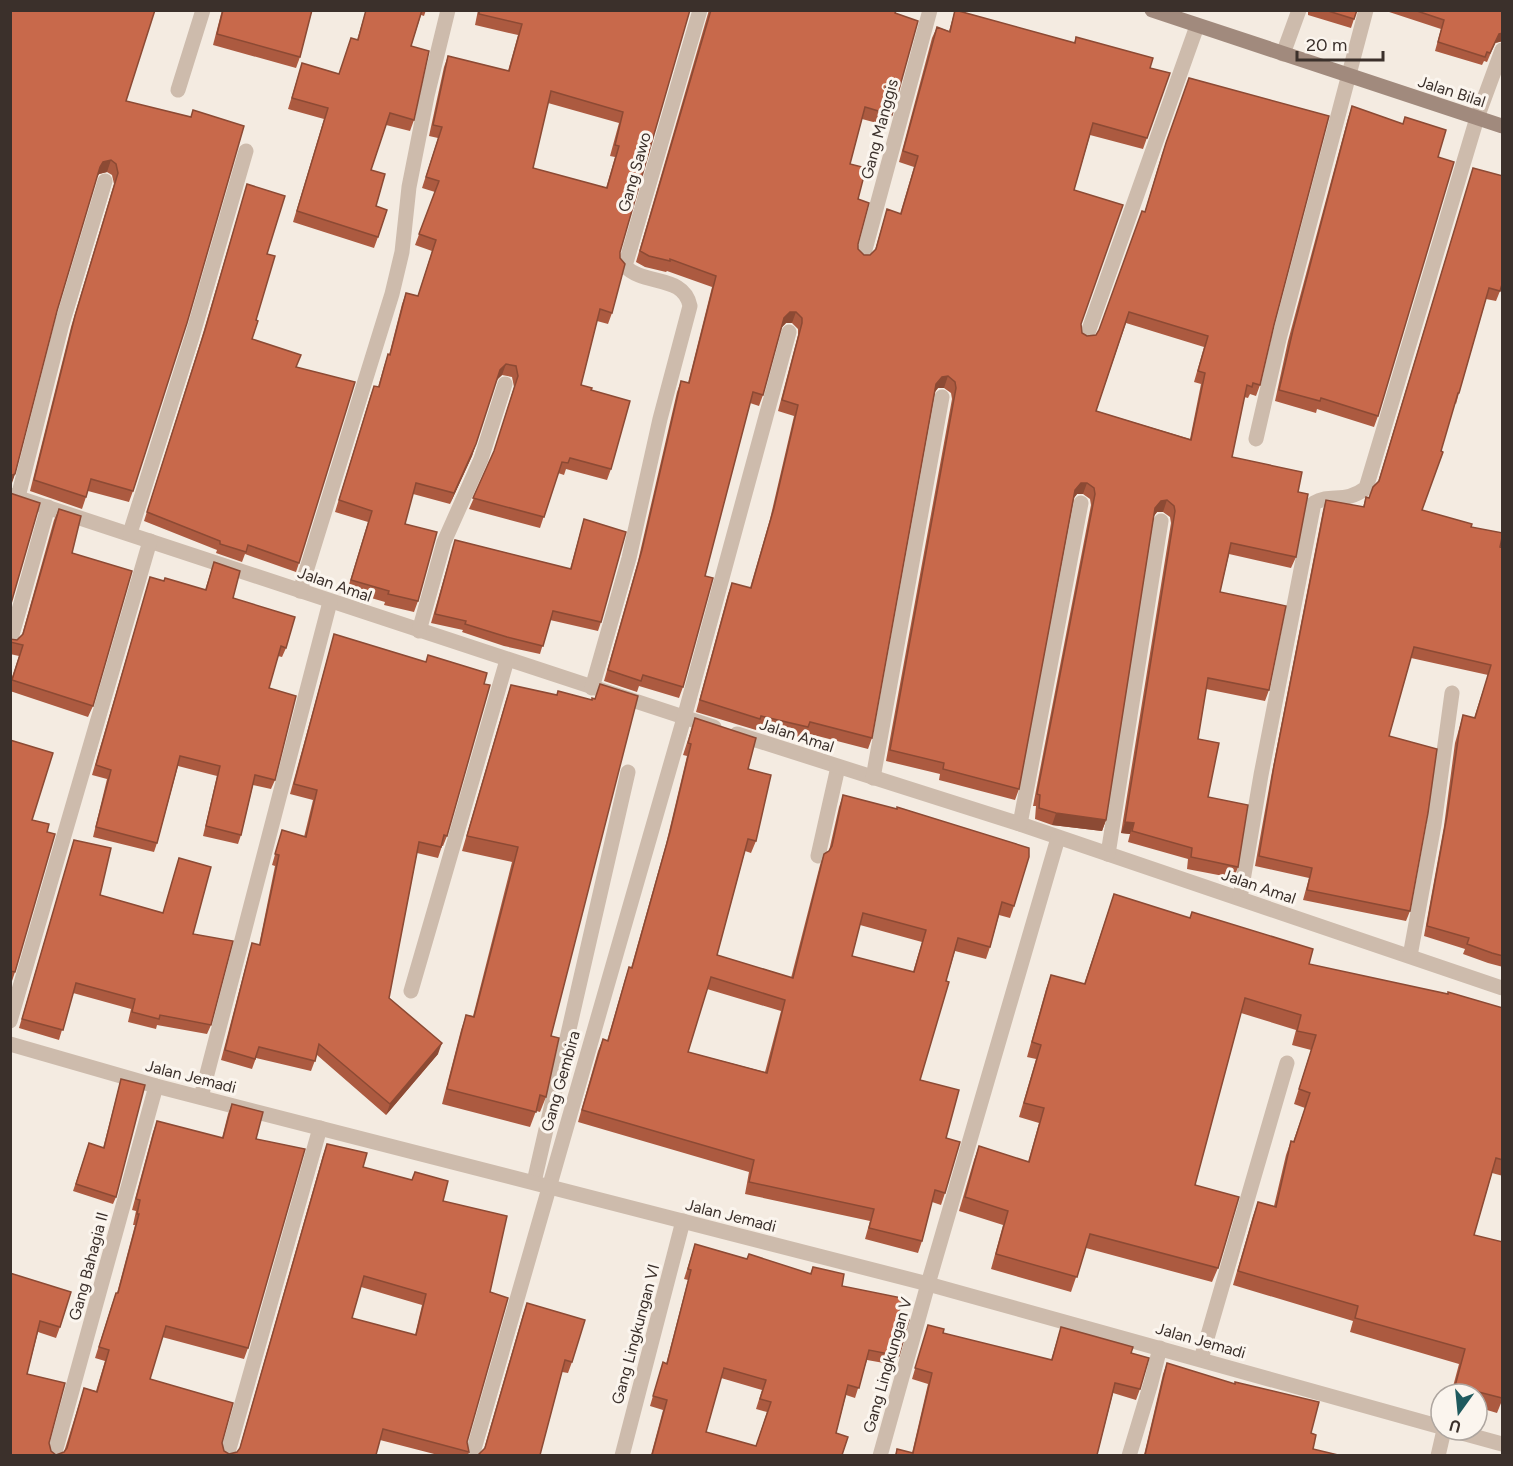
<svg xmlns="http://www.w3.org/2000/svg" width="1513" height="1466" font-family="Figtree,sans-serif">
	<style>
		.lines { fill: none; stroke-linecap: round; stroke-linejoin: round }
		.service { stroke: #cdbbac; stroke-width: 15 }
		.minor { stroke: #cdbbac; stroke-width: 15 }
		.tertiary { stroke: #cdbbac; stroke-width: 15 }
		.secondary { stroke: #a18a7d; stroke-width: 15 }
		.wall { fill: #ac5a40; fill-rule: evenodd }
		.shaded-wall { fill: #8c4a34 }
		.building { fill: #c8694b; stroke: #8c4a34; stroke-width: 1.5; fill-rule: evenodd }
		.labels { text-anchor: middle; stroke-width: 6; stroke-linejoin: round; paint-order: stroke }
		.street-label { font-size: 16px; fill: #3b302b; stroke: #fbf5ee }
	</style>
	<rect width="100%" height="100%" fill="#f4ebe1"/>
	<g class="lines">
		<g class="service">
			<polyline points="818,856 838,767"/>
			<polyline points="534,1182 628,772"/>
		</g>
		<g class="minor">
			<polyline points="1283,54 1299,10"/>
			<polyline points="178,90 203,10"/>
			<polyline points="863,257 930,10"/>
			<polyline points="1086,338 1197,26"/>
			<polyline points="1256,439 1279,339 1366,10"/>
			<polyline points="10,495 714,727"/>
			<polyline points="18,497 62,324 105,181"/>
			<polyline points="130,533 192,337 246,151"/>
			<polyline points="300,591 392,294 402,252 409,187 427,96 448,10"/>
			<polyline points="419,631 444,542 481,459 505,384"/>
			<polyline points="10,642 48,507"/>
			<path d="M592,688L629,558L660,419L690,306C684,274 643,286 625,266L700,10"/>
			<polyline points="737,734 1020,824 1502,988"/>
			<polyline points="873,778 942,397"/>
			<polyline points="1020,824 1081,503"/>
			<polyline points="1108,854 1161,521"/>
			<path d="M1240,898L1261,775L1314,503C1331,493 1345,504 1366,488L1477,118L1502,50"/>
			<polyline points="1410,956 1434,825 1452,693"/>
			<polyline points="411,991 507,660"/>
			<polyline points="10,1021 150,541"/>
			<polyline points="201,1097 330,602"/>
			<polyline points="1201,1359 1287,1063"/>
			<polyline points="54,1456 156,1086"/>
			<polyline points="227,1456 320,1128"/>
			<polyline points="472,1456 684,718 789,332"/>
			<polyline points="622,1456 683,1221"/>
			<polyline points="880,1456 928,1284 1058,838"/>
			<polyline points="1129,1456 1151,1383 1160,1348"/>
			<polyline points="1438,1456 1444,1430"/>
		</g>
		<g class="tertiary">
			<polyline points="10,1044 156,1086 928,1284 1441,1427"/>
			<polyline points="1451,1430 1502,1444"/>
		</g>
		<polyline class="secondary" points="1152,10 1502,126"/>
	</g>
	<g class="wall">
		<polygon points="10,10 126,101 133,491 129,502 88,491 82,509 30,491 71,327 114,184 112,175 107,172 99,174 97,176 57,311 15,474 10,486"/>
		<polygon points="222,10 312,10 300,57 296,68 213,45"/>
		<polygon points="366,10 426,10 424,16 421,15 411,46 414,120 410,131 386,125 371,170 378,237 374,248 293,222 324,119 288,109 302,63 339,74 357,40"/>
		<path d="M478,10H690L620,252L612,313L608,324L597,321L581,385L591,390L611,469L607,480L566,469L564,475L558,473L540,528L469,509L493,455L514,387L512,377L502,375L496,380L472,456L450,504L413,494L405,524L418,601L414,612L384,605L385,602L347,591L368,522L335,512L370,397L374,386L378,387L384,366L388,354L389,355L402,304L406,293L418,296L432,251L415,245L435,192L422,188L438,138L429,136L444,67L448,56L508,71L518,35L475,25ZM548,103L619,123L610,156L615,157L606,188L533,168Z"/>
		<path d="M709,10H896L892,115L888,126L862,119L850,164L858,199V249L864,255H870L875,250L887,209L900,214L914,167L899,162L932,38L937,27L949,31L955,10L1074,43L1076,37L1150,68L1170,73L1143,149L1090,135L1074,190L1081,324L1082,333L1087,336L1096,335L1099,330L1145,211L1162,154L1189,78L1274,325L1260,385L1256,396L1250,394L1248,398L1244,397L1232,457L1298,492L1296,557L1291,568L1229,554L1220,592L1269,690L1265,701L1206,689L1198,739L1208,797L1238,867L1234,878L1187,869L1188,859L1128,842L1130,834L1121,833L1171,523L1170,517L1163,512H1157L1154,516L1106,820L1102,831L1052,825L1035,819L1036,806H1033L1091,505L1090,499L1083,494H1077L1074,498L1019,789L1015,800L939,780L940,774L886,761L952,399L951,393L944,388H938L935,392L872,738L868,749L806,733L804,738L757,727L756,730L696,712L728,594L732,583L750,588L770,519L794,416L778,411L798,335V329L792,323H786L781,328L763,395L759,406L750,403L705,576L683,687L679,698L639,686L637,692L604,681L638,561L677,392L681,381L688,383L712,287L667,271L666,272L645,267L636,262ZM1126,323L1204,347L1194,382L1201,384L1190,439L1096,411Z"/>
		<polygon points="1308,10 1357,10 1351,28 1308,15"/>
		<polygon points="1383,10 1503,10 1503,41 1495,43 1487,62 1484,61 1482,65 1435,51 1441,29"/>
		<polygon points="1352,106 1438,157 1378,416 1374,427 1317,409 1316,413 1275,401 1288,341 1348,118"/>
		<polygon points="1473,168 1500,291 1496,301 1486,299 1459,393 1456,404 1455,403 1422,510 1471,527 1500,547 1503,548 1503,967 1488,963 1463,954 1465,949 1424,936 1444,826 1455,743 1463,715 1474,718 1488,675 1411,658 1389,736 1410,911 1406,921 1303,900 1309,878 1255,866 1271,777 1323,510 1326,500 1363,507 1366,497 1369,498 1378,482"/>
		<polygon points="247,184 267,254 252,339 296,367 299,563 296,572 245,554 242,562 216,553 217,550 144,521 201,340"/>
		<polygon points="59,509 72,553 93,706 88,717 10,691 10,683 19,656 10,654 10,639 17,640 22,635 54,520"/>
		<polygon points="584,519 601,622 598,631 550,620 540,654 504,646 462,632 463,630 431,623 455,540 570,569"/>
		<polygon points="214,562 233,598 286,648 282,657 278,656 269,688 275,780 271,789 253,785 241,835 238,844 203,836 217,776 178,766 157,843 154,852 93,837 107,779 92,775 150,577 164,581 205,590"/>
		<polygon points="334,634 484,684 447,836 443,846 442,846 438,858 417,853 389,998 438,1054 386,1115 317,1055 311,1071 256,1058 252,1069 221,1060 249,953 252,943 259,945 275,866 272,865 282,830 304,837 313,800 290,794 331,645"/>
		<polygon points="600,684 551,1036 546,1097 540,1112 536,1111 530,1127 442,1104 461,1030 466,1015 473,1016 512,862 462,851 506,700 511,685 556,695 592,700 595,699"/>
		<path d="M695,718L748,769L756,841L751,853L745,851L717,955L791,978L820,865L824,854L829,851L839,807L843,795L1014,906L1010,918L999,915L990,947L986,959L955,951L946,981L920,1080L946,1138L945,1193L941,1205L932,1202L922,1241L918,1253L865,1239L870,1221L745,1194L749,1172L578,1122L598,1051L603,1039L607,1041L625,979L629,967L631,968L666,844L687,756L683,755ZM860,925L922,942L913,972L852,956ZM707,989L781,1011L765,1072L688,1052Z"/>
		<polygon points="10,740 32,820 15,972 11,984"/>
		<polygon points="74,840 100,895 163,913 179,858 211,1025 207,1034 157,1025 156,1029 128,1022 131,1009 73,993 59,1040 19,1028"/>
		<polygon points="1114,894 1309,964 1503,1008 1503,1176 1492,1173 1474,1235 1503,1398 1497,1413 1477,1407 1477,1394 1451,1394 1459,1364 1350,1332 1353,1321 1233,1285 1253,1216 1258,1202 1274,1206 1286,1155 1291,1141 1293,1142 1305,1108 1294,1104 1311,1050 1292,1045 1296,1030 1241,1013 1195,1185 1218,1268 1212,1282 1086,1248 1071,1292 991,1269 1003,1225 959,1211 974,1160 979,1146 1028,1162 1039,1123 1019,1117 1036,1059 1027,1057 1046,989 1051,975 1084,984"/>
		<polygon points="121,1079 116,1197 113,1204 73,1191 89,1143 103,1148"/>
		<path d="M232,1104L256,1139L248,1348L244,1359L162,1337L150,1379L222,1443L224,1451L229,1454L237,1452L239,1450L323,1155L327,1144L363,1167L412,1180L415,1172L443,1201L490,1292L467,1442L469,1452L468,1455H438L380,1440L376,1455H10V1273L60,1327L56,1338L38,1332L27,1374L51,1451L56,1455L64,1452L84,1388L96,1391L105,1361L95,1358L112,1304L116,1293H117L135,1225H133L136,1211L132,1210L153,1132L157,1121L222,1138L228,1114ZM361,1287L422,1305L415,1335L352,1318Z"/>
		<path d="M695,1244L747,1259L810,1274L813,1267L842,1286L898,1317L899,1356L895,1365L867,1360L855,1398L846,1395L836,1433L842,1455H651L663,1410L650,1406L663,1362L666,1364L688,1280L684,1279ZM721,1378L762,1390L756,1409L767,1412L756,1446L706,1432Z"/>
		<polygon points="527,1303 572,1362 568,1373 562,1372 540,1455 478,1455 484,1449 523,1314"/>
		<polygon points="928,1325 943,1333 1051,1360 1061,1327 1131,1353 1140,1389 1136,1400 1113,1393 1097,1455 895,1455 897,1449 912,1453 928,1384 912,1379"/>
		<polygon points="1167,1363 1311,1433 1313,1449 1338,1455 1144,1455 1163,1374"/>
	</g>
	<g class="shaded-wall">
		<polygon points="1503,33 1503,41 1495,43 1487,62 1499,34"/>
		<polygon points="111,160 107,172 99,174 96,178 100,167 103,162"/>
		<polygon points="790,312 796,312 792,323 786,323 780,329 784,318"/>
		<polygon points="506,364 502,375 496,381 500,370"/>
		<polygon points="948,376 944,388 938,388 932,395 936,384 942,377"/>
		<polygon points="476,444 472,456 450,504 454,493"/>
		<polygon points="15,474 11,486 10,486 10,476"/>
		<polygon points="1081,483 1087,483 1083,494 1077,494 1071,501 1075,490"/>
		<polygon points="1167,500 1163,512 1157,512 1151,519 1155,508 1161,501"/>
		<polygon points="1056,813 1106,820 1102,831 1052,825"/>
		<polygon points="1125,822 1134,823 1130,834 1121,833"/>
		<polygon points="442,1043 438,1054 386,1115 390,1104"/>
	</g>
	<g class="building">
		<polygon points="10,10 155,10 126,101 191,117 193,110 244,126 187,323 133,491 91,479 86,497 34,480 75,316 118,173 116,164 111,160 103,162 100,167 57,311 15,474 10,476"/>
		<polygon points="223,10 312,10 300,57 217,34"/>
		<polygon points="366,10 422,10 411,46 429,51 414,120 390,113 371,170 385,174 376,206 387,210 378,237 297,211 328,108 292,98 302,63 339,74 351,38 358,40"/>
		<path d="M479,10H690L620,252V258L625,264L612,313L600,309L581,385L592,388L591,390L630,401L611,469L570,458L568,463L562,462L544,517L473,498L494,451L518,376L516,366L506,364L500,370L476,444L454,493L416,483L405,524L437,532L418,601L388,594L389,591L351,580L372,511L339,500L374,386L379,387L388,354L390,355L406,293L418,296L436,240L419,234L439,181L426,177L442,127L433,125L448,56L509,71L522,24L479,14ZM551,91L623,112L615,145L619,146L607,188L533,168Z"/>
		<path d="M711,10H896L895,13L918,21L892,115L865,107L850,164L866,168L858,199L869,203L858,244V249L864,255H870L876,249L887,209L901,214L918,156L903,151L937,27L950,32L955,10L1075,43L1076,37L1153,58L1150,68L1170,73L1147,138L1093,123L1074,190L1123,205L1081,324L1082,333L1087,336L1096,335L1099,330L1142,211L1145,212L1166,143L1189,78L1329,116L1274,325L1260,385L1253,383L1252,387L1247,385L1232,457L1302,472L1298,492L1308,494L1296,557L1231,543L1220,592L1286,606L1269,690L1208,678L1198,739L1219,743L1208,797L1248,805L1238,867L1191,857L1192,848L1132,831L1134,823L1125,822L1175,511L1174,506L1167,500L1161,501L1155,508L1106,820L1056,813L1039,808L1040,795L1037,794L1095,494L1094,488L1087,483H1081L1075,490L1019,789L943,769L944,763L890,750L956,388L955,382L948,376L942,377L936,384L872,738L810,722L808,727L761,716L760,719L700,700L732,583L751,588L774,508L798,405L782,400L802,323V318L796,312H790L784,318L763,395L753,392L705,576L713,578L683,687L643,675L641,681L608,670L642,550L681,381L689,383L716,276L670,259V261L649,256L640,251ZM1129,312L1208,336L1198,371L1205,373L1191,440L1096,411Z"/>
		<polygon points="1325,10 1357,10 1354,19"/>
		<polygon points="1414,10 1503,10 1503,33 1499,34 1490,53 1487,52 1485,57 1438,42 1444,20"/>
		<polygon points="1352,106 1403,124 1405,117 1446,130 1438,157 1454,162 1378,416 1321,398 1320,401 1279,390 1293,330"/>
		<polygon points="1473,168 1503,176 1503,281 1500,291 1489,288 1459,393 1458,393 1441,451 1443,452 1422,510 1472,524 1471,527 1503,533 1500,547 1503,548 1503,956 1492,953 1467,944 1469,938 1427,926 1447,816 1459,733 1463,715 1475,718 1491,665 1414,647 1389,736 1437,749 1428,813 1410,911 1307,890 1312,868 1259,856 1274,766 1326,500 1364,507 1366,497 1369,498 1373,487 1379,481"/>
		<polygon points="247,184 285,196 267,254 275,256 256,320 258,321 252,339 301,355 296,367 355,382 299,563 248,545 246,552 220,544 220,541 147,512 205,330"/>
		<polygon points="10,493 40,503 10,607"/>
		<polygon points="59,509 81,516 72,553 132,571 93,706 12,680 23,645 10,642 10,639 17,640 23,634"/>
		<polygon points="584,519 626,532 601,622 553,611 543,646 507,637 465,624 466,621 435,614 455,540 571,569"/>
		<polygon points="214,562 240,571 233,598 295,617 286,648 281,646 269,688 296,696 275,780 255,775 241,835 206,826 220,766 180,756 157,843 96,827 111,770 96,765 150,577 164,581 165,578 206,590"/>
		<polygon points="334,634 426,662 428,655 487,673 484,684 490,685 447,836 444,835 441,847 419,842 389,998 442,1043 390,1104 319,1044 315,1061 259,1047 255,1059 225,1050 252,943 260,945 279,855 275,854 282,830 306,837 317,790 294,784"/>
		<polygon points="600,684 638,696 551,1036 559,1038 546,1097 540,1095 536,1112 447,1089 466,1015 474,1017 518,847 467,836 511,685 557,695 558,691 592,700 592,698 595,699"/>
		<path d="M695,718L756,738L748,769L771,775L756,841L748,839L717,955L793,978L824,854L829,851L832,846L843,795L897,809V807L1029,848V857L1014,906L1002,902L990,947L958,938L946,981L949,982L920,1080L959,1090L946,1138L960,1142L945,1193L935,1190L922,1241L869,1228L874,1209L749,1182L754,1160L582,1110L603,1039L608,1041L629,967L632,968L670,832L691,744L688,743ZM863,913L926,930L914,972L852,956ZM711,977L785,1000L767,1073L688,1052Z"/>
		<polygon points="10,740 53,753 32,820 49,824 47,832 55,834 15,972 10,971"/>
		<polygon points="74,840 111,848 100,895 163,913 179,858 211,867 193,934 233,941 211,1025 160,1015 159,1019 132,1012 135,999 76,983 63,1030 22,1019"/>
		<polygon points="1114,894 1190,918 1192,912 1313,949 1309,964 1448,994 1448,992 1503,1008 1503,1160 1496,1158 1474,1235 1503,1242 1502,1398 1455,1386 1465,1349 1355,1318 1358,1306 1238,1271 1258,1202 1276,1207 1291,1141 1294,1142 1310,1093 1299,1089 1316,1035 1297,1031 1301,1015 1245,998 1195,1185 1239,1197 1218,1268 1090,1234 1077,1277 996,1254 1008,1211 965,1197 979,1146 1029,1162 1044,1108 1024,1103 1041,1045 1032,1042 1051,975 1085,984"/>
		<polygon points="121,1079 145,1085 116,1197 76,1184 89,1143 104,1148"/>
		<path d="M232,1104L263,1112L256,1139L305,1149L248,1348L166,1326L150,1379L233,1403L222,1443L224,1451L229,1454L237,1452L240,1448L327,1144L367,1153L363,1167L412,1180L415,1172L448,1181L443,1201L507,1216L490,1292L508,1298L467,1442L469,1452L383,1429L376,1455H10V1273L71,1292L60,1327L40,1321L27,1374L65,1383L49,1443L51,1451L56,1455L64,1452L67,1448L84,1388L97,1392L109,1350L99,1347L116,1293H118L139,1214H137L140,1200L136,1199L157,1121L223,1138ZM364,1276L426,1294L416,1335L352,1318Z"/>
		<path d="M695,1244L747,1259L749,1254L811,1274L813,1267L844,1274L842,1286L902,1298L898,1317L909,1320L899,1356L869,1350L859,1388L848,1385L836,1433L848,1437L842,1455H652L667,1400L653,1396L663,1362L667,1364L691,1270L688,1269ZM724,1368L766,1380L760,1399L771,1402L756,1446L706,1432Z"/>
		<polygon points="527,1303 585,1320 572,1362 565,1360 540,1455 481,1455 479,1454 485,1448"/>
		<polygon points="928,1325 944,1329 943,1333 1052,1360 1061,1327 1133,1347 1131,1353 1149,1358 1140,1389 1115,1383 1097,1455 896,1455 897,1449 913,1453 932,1373 915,1368"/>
		<polygon points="1167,1363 1235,1384 1235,1382 1319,1402 1311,1433 1316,1435 1313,1449 1338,1455 1145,1455"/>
	</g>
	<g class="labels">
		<g class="street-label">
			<text transform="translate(1452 91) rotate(18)" y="6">Jalan Bilal</text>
			<text transform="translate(879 129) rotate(-75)" y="6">Gang Manggis</text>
			<text transform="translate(634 172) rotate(-74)" y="6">Gang Sawo</text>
			<text transform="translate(335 584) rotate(19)" y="6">Jalan Amal</text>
			<text transform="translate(797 735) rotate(18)" y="6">Jalan Amal</text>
			<text transform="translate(1259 886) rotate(19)" y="6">Jalan Amal</text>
			<text transform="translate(191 1076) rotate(14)" y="6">Jalan Jemadi</text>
			<text transform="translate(560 1081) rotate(-74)" y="6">Gang Gembira</text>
			<text transform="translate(731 1215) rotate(14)" y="6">Jalan Jemadi</text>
			<text transform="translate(88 1266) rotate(-75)" y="6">Gang Bahagia II</text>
			<text transform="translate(635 1334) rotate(-75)" y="6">Gang Lingkungan VI</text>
			<text transform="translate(1201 1340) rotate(16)" y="6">Jalan Jemadi</text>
			<text transform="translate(887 1365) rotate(-74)" y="6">Gang Lingkungan V</text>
		</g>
	</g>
	<rect width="1513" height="1466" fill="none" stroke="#3b302b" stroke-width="24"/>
	<g transform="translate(1459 1412) rotate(195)"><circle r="28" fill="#fbf5ee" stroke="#aea6a0" stroke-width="1.5"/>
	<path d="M0-4.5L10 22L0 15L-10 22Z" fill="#1f5a5e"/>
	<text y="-9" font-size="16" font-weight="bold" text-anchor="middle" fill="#3b302b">U</text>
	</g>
	<path d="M1297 51v9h86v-9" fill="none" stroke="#3b302b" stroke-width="3"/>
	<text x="1306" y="51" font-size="18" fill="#3b302b" stroke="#fbf5ee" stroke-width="4.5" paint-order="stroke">20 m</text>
</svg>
